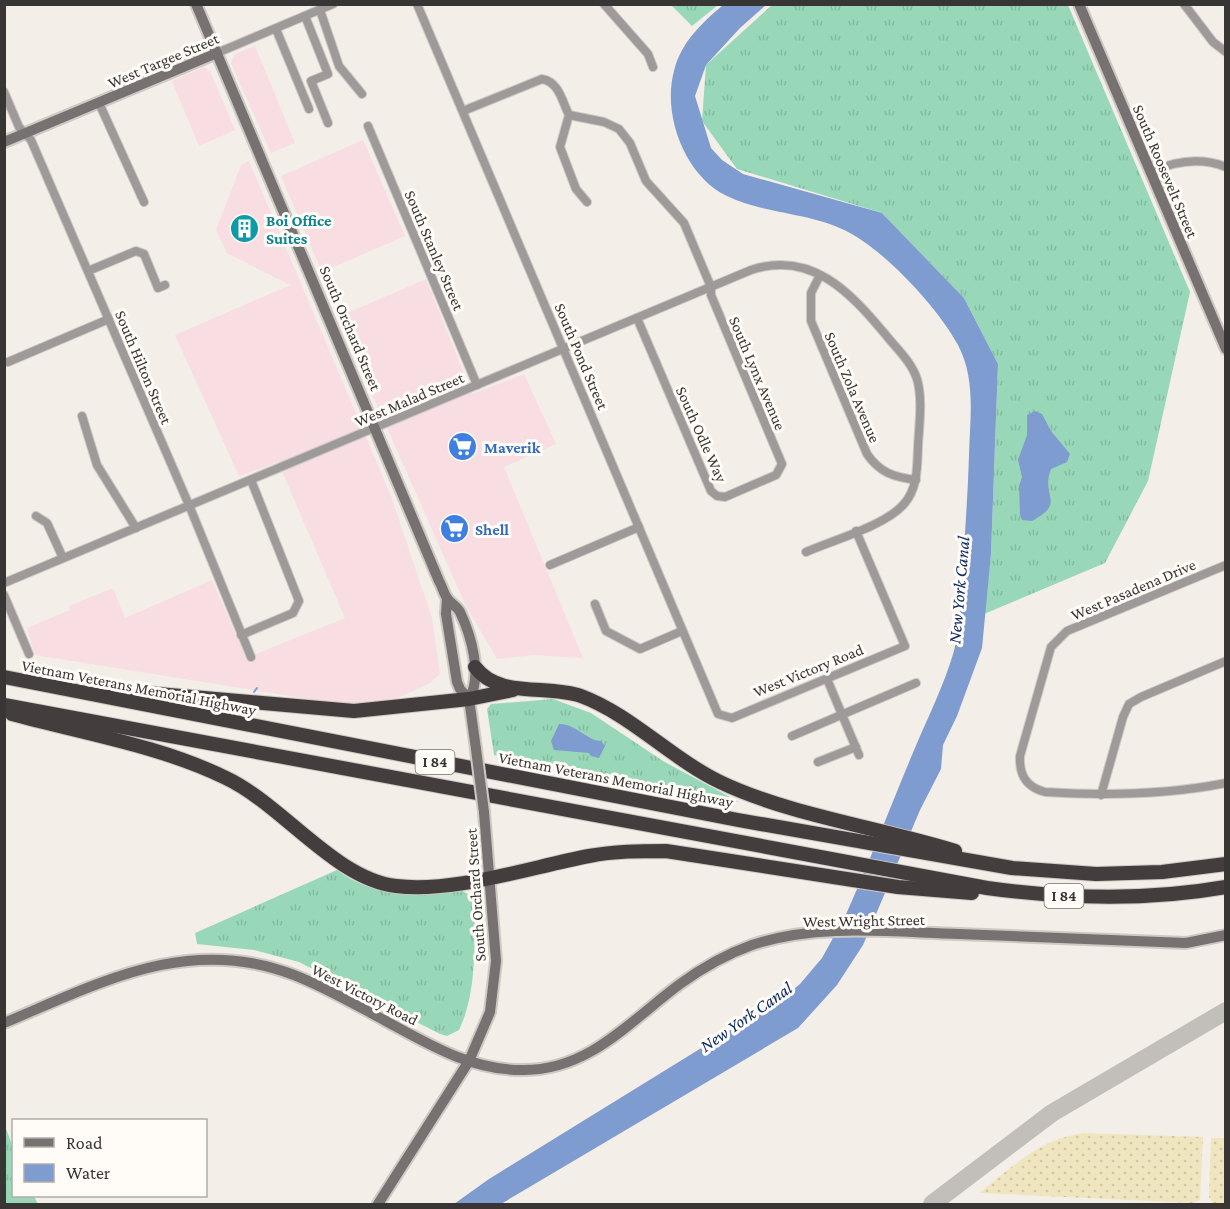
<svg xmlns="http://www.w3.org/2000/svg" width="1230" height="1209" font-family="'Crimson Pro',serif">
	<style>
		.commercial { fill: #f8dde3 }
		.grass { fill: url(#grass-tufts) }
		.sand { fill: url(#sand-dots) }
		.water { fill: #7f9cd0 }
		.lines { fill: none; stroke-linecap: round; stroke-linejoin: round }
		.stream { stroke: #7f9cd0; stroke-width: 2 }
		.taxiway { stroke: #c2beb9; stroke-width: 18 }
		.street-casing { stroke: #cec9c4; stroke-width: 10 }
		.secondary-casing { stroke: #cec9c4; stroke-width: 14 }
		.highway-casing { stroke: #cec9c4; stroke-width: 16 }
		.street { stroke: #9e9a9a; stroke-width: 8 }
		.secondary { stroke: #777171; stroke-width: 10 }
		.highway { stroke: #443d3d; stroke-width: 14 }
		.secondary-bridge-casing { stroke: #cec9c4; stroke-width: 14; stroke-linecap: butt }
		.secondary-bridge { stroke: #777171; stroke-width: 10 }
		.labels { text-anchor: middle; stroke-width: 6; stroke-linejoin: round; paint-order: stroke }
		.shield { fill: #fffcf8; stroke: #74716f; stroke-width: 1.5 }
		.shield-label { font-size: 15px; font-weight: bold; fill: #383634 }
		.street-label { font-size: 16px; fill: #383634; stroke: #fffcf8 }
		.culture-label { font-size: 16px; font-weight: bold; fill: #0d838f; stroke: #fffcf8; text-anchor: start }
		.shop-label { font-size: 16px; font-weight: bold; fill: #366cbe; stroke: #fffcf8; text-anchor: start }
		.water-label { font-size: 18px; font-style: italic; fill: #0a2a66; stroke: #fffcf8 }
	</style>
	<defs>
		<pattern id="grass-tufts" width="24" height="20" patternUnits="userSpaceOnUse" patternTransform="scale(1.5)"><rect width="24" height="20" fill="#98d8b8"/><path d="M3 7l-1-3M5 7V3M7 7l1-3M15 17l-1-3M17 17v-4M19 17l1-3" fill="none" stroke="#84ba9f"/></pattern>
		<pattern id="sand-dots" width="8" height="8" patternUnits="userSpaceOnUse" patternTransform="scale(1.5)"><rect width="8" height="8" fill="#efe6c0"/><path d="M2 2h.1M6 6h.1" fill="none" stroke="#cec6a6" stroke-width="1.8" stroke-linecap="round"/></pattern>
	</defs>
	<rect width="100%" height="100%" fill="#f3eee8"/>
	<g class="commercial">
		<polygon points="255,46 295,143 271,153 231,63 235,54"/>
		<polygon points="204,67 210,71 235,130 199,146 172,81"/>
		<polygon points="363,140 405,236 322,272 281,176"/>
		<polygon points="249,161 391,496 432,618 440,674 430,683 398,698 346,705 35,655 27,628 70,610 69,606 113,588 125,618 212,580 246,658 345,618 278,462 239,476 175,335 290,285 227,253 216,230 241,165"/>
		<polygon points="426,279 472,394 524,374 556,444 504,467 583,658 535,655 497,659 465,604 338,317"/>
	</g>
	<g class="grass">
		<polygon points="671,5 718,5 692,26"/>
		<polygon points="772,5 1068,5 1190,292 1148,481 1105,563 984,614 991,554 998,364 964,298 882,213 737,169 702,121 706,65"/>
		<polygon points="553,699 591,713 663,761 739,802 494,755 487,709 491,704"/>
		<path d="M337,870C374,898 419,896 462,891L468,894V900H472L475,908C474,949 477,992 459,1030L447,1036L440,1034L299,962L254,950L197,944L195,933Z"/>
		<polygon points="5,1126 13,1147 14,1196 34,1196 38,1204 5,1204"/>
	</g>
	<g class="sand">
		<path d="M1084,1133L1203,1137L1200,1200L1193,1203L979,1193C1014,1166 1039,1139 1084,1133Z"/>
		<polygon points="1211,1138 1225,1138 1225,1204 1212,1203 1209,1197"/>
	</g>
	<g class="water">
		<path d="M723,5H766L740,28L706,65L695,96L711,148L722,160L743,174L882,213L964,298L998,364L991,554L982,648L957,716L943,745L941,769L920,810L863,945L837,985L798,1028L501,1204H454L489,1179L784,997L800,984L822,958L832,940L837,923L843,921C868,866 889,810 912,755C926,721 944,686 954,651C961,624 961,594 963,567C965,530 968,492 969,455C970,418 976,379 958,345C938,308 887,253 850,233C812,212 766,215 727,196C685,176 662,115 674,71C681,42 702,23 723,5Z"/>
		<path d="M1035,411L1042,414L1051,431L1070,454L1067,462L1051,469C1040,497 1067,502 1032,521L1022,520L1020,515L1019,486L1022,477L1018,460L1027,435V415Z"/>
		<path d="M559,724C577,724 587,741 601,741L605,746L599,758L591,756L589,753L554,750L551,741Z"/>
	</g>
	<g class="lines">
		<polyline class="stream" points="254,692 257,688"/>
		<polyline class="taxiway" points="932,1204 1052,1113 1226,1011"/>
		<defs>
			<g id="street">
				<polyline points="417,4 718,714 732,718 905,646 856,531"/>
				<polyline points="604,4 648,54 653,67"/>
				<polyline points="1184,4 1213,42 1226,52"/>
				<polyline points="320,10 339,66 362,94"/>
				<polyline points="305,16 328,74 311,81 328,123"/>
				<polyline points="276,29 309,109"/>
				<polyline points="217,53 333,4"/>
				<polyline points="4,92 19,127 31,140 189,505 251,657"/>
				<polyline points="99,103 144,202"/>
				<path d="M463,111L542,79C559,82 562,101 569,115L604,122L619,129L630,143L646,181L684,223L711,287V295L782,464L776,475L725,497L717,496L711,491L637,318"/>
				<polyline points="569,115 560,147 576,189 587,202"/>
				<polyline points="368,126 477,385"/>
				<path d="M1151,172C1175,161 1200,157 1226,167"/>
				<polyline points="88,271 136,251 144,254 158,288 165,285"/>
				<path d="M820,275L811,293V321L867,454C880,473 894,477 916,480"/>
				<polyline points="8,362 109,319"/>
				<polyline points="82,416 97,465 136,528"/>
				<polyline points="36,516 47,523 63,558"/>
				<polyline points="550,565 639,527"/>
				<path d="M1226,565L1067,631L1051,647L1020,756C1019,775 1026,787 1045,792C1107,796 1165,795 1226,783"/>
				<path d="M4,583L751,270C811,250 850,292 885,334C896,348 911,361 917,379C923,400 919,425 918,447C917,467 918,488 904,504C885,526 833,540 806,552"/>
				<polyline points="4,595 29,654"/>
				<polyline points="595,604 606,631 640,649 682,631"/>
				<polyline points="241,635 293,613 299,601 251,480"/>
				<polyline points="827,679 859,755"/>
				<polyline points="792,736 916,683"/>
				<polyline points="818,762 856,747"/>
				<polyline points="1101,795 1123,717 1129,704 1141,697 1226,661"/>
			</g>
			<g id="secondary">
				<path d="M196,4L439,581C442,586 444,594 447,598C451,604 457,606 460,612C471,635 483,676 469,699"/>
				<polyline points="1079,4 1226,349"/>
				<polyline points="4,142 217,53"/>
				<polyline points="447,598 446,614 457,682 460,689 469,699 476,749"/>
				<path d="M4,1023C100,983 188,934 294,975C325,987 354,1004 384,1020C428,1044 472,1071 524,1070C590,1070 631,1020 680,984C702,968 727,954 752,945C818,923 891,932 959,934C1034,937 1110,940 1186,943L1226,935"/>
				<polyline points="378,1204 469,1061 490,1012 496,961 484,812"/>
			</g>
			<g id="highway">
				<path d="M475,667C499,699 547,684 581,696C630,714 672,759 720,782C789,815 881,828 955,851"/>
				<polyline points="4,677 738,820 1012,868 1096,874 1162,872 1226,864"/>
				<polyline points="112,690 354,711 469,699 513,690"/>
				<path d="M4,705L987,888C1067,899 1146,901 1226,887"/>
				<path d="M12,714C82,733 161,746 226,778C283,805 335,879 396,886C454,893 531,867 589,856C615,851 640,851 666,851L898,887L972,893"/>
			</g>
		</defs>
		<use href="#street" class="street-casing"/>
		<use href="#secondary" class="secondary-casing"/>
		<use href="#highway" class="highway-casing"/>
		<use href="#street" class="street"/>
		<use href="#secondary" class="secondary"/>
		<use href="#highway" class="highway"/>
		<defs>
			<polyline id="secondary-bridge" points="476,749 484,812"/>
		</defs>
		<use href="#secondary-bridge" class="secondary-bridge-casing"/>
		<use href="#secondary-bridge" class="secondary-bridge"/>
	</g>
	<defs>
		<symbol id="building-disc" viewBox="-11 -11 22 22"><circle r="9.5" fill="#0f9aa8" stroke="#fffcf8"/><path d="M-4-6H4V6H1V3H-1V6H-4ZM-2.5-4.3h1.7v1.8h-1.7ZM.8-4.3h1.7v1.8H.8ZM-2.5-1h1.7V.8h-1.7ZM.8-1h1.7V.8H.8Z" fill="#fff"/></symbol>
		<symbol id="supermarket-disc" viewBox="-11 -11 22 22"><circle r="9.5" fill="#3f7fe0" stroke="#fffcf8"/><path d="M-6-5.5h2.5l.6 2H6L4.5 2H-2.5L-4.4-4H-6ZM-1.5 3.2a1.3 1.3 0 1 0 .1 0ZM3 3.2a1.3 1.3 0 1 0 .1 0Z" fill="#fff"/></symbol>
	</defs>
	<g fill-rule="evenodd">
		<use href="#building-disc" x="228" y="212" width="33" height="33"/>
		<use href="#supermarket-disc" x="446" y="430" width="33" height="33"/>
		<use href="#supermarket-disc" x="438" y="512" width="33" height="33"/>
	</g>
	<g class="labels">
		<g class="shield">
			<rect x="415.5" y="750" width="39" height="24" rx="4.5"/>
			<rect x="1044.5" y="884" width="39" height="24" rx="4.5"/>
		</g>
		<g class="shield-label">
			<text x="435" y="767">I 84</text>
			<text x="1064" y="901">I 84</text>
		</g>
		<g class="street-label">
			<text transform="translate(163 60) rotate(-23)" y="6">West Targee Street</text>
			<text transform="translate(1166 171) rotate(67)" y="6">South Roosevelt Street</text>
			<text transform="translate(435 250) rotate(67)" y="6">South Stanley Street</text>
			<text transform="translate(351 328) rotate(67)" y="6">South Orchard Street</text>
			<text transform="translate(582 356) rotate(67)" y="6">South Pond Street</text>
			<text transform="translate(144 367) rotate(67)" y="6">South Hilton Street</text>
			<text transform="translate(758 373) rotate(67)" y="6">South Lynx Avenue</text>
			<text transform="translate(853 387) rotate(67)" y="6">South Zola Avenue</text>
			<text transform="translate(409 399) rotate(-23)" y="6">West Malad Street</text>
			<text transform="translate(702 434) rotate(66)" y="6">South Odle Way</text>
			<text transform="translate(1133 589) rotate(-23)" y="6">West Pasadena Drive</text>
			<text transform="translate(808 670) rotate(-22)" y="6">West Victory Road</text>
			<text transform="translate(139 687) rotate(11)" y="6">Vietnam Veterans Memorial Highway</text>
			<text transform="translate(616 779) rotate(11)" y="6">Vietnam Veterans Memorial Highway</text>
			<text transform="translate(475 895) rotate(-94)" y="6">South Orchard Street</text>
			<text transform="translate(864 920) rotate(-1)" y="6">West Wright Street</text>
			<text transform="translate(365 994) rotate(27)" y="6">West Victory Road</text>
		</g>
		<g class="culture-label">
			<text x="266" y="226">Boi Office<tspan x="266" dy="18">Suites</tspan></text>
		</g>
		<g class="shop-label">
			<text x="484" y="453">Maverik</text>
			<text x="475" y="535">Shell</text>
		</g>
		<g class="water-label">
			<text transform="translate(959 590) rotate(-85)" y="6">New York Canal</text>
			<text transform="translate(746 1017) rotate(-35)" y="6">New York Canal</text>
		</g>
	</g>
	<rect width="1230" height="1209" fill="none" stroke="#383634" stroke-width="12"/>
	<rect x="12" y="1119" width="195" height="78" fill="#fffcf8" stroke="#afadaa" stroke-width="1.5"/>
	<rect x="24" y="1138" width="30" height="9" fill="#777171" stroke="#afadaa" stroke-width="1.5"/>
	<text x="66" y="1149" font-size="18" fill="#383634">Road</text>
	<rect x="24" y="1164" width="30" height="18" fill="#7f9cd0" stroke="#afadaa" stroke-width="1.5"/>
	<text x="66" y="1179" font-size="18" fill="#383634">Water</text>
</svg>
